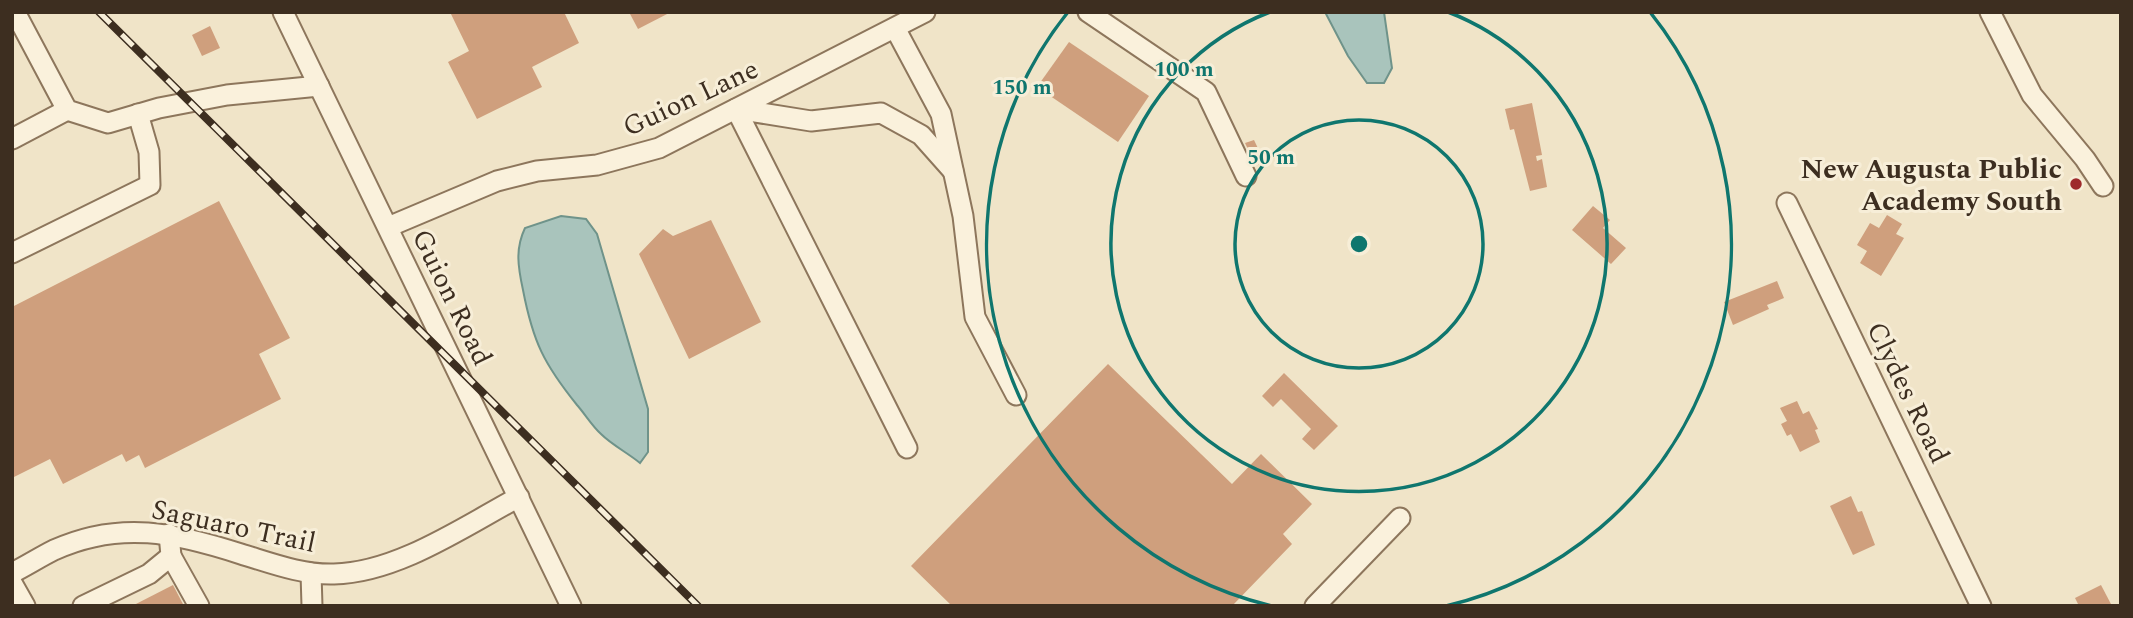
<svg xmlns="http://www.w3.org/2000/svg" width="2133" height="618" font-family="Spectral,serif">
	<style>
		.water { fill: #a9c4bc; stroke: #6f938a; stroke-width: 2 }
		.building { fill: #cf9f7d }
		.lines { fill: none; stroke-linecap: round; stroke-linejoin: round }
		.minor-casing { stroke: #8d765c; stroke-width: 23 }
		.minor { stroke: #faf1dc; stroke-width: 19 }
		.rail-casing { stroke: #3d2e20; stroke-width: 8 }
		.rail { stroke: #f7eed8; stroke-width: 5; stroke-dasharray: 16; stroke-linecap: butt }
		.ring { fill: none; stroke: #0f766e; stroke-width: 3.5 }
		.poi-dot { fill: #9e2a2b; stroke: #f7eed8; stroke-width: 2.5 }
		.labels { text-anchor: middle; stroke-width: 6; stroke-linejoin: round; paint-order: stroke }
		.street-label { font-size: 28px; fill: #3d2e20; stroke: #f7eed8 }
		.poi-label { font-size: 28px; font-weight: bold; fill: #3d2e20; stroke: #f7eed8; text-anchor: end }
		.centre { fill: #0f766e; stroke: #f7eed8; stroke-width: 3.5 }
		.ring-label { font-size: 21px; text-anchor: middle; font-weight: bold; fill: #0f766e; stroke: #f7eed8; stroke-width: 6; stroke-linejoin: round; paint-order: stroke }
	</style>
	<rect width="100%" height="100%" fill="#f0e4c8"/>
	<g class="water">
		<polygon points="1325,12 1384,12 1392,68 1384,83 1367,83 1348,56"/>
		<path d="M561,216L586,219L597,234L648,409V452L640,463C628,453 612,445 601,434C592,426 585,414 577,405C544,364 533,342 523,290C518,267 515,249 525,228Z"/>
	</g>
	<g class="building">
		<polygon points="450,12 564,12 579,43 532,67 542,87 477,119 448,62 469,51"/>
		<polygon points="629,12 671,12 638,29"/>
		<polygon points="210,26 220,48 202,56 192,35"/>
		<polygon points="1069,42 1149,96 1118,142 1037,87"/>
		<polygon points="1532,103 1542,155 1536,156 1537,161 1542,159 1547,187 1530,191 1514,129 1510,130 1505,109"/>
		<polygon points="1254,140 1264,161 1256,166 1245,143"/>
		<polygon points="219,201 290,338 259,354 281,399 145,468 139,455 126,462 122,454 63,484 50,459 12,478 12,307"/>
		<polygon points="1593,206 1610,220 1603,228 1626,248 1611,264 1572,230"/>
		<polygon points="1887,215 1902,224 1896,234 1904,238 1881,276 1860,263 1867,251 1857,245 1870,223 1879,228"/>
		<polygon points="711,220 761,322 689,359 639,254 663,229 673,236"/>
		<polygon points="1777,281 1784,298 1767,305 1769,309 1733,325 1724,302"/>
		<polygon points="1108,364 1232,484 1261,454 1312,504 1283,534 1292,544 1232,606 952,606 911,566"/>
		<polygon points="1284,373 1338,426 1314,450 1302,439 1311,429 1281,399 1273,407 1262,396"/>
		<polygon points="1797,401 1803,414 1809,411 1818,429 1815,430 1820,442 1800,452 1791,434 1787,436 1781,424 1787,421 1780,408"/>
		<polygon points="1851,496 1858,512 1862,511 1875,545 1853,555 1830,506"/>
		<polygon points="173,585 184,606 132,606"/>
		<polygon points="2101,585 2112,606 2079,606 2075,598"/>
	</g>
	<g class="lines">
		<defs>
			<g id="minor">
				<polyline points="15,12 67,110 108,123 159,108 227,95 319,86"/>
				<polyline points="283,12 571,606"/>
				<polyline points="1088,12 1206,92 1246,176"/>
				<polyline points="1990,12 2032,95 2085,159 2103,186"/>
				<polyline points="895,28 941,114 963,216 975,317 1016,395"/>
				<polyline points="736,109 907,448"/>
				<polyline points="736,109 811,121 881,113 921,135 953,171"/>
				<polyline points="12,139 67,110"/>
				<polyline points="1787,203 1981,606"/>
				<polyline points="388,227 497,181 537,171 597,165 659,148 925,12"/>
				<polyline points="12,253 150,185 149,152 138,114"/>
				<polyline points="171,556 199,606"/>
				<path d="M12,573C26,566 40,557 54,550C120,520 176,533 241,554C271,563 302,575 334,574C397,573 465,526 519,497"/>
				<polyline points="311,573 312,606"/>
				<polyline points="12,583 25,606"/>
				<polyline points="83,606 149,574 171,556 169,534"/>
				<polyline points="1315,606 1400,518"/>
			</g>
		</defs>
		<use href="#minor" class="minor-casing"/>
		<use href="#minor" class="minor"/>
		<defs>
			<polyline id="rail" points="99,12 698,606"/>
		</defs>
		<use href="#rail" class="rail-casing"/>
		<use href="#rail" class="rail"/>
	</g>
	<g class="ring">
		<circle cx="1359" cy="244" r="124"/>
		<path d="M1448 12A248 248 0 1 1 1270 12"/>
		<path d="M1272 606A372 372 0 0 1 1068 12M1650 12A372 372 0 0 1 1446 606"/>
	</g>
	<circle class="poi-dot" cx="2076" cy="184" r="7"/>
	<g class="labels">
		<g class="street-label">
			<text transform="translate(690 97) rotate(-25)" y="10">Guion Lane</text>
			<text transform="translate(453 297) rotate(64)" y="10">Guion Road</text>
			<text transform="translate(1909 392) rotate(64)" y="10">Clydes Road</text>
			<text transform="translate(234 525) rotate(12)" y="10">Saguaro Trail</text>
		</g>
		<g class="poi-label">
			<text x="2062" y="178">New Augusta Public<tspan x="2062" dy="32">Academy South</tspan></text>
		</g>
	</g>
	<circle cx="1359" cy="244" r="10" class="centre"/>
	<g class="ring-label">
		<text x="1184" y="76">100 m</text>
		<text x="1022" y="94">150 m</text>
		<text x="1271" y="164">50 m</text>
	</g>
	<rect width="2133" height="618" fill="none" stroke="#3d2e20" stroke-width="28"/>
</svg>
